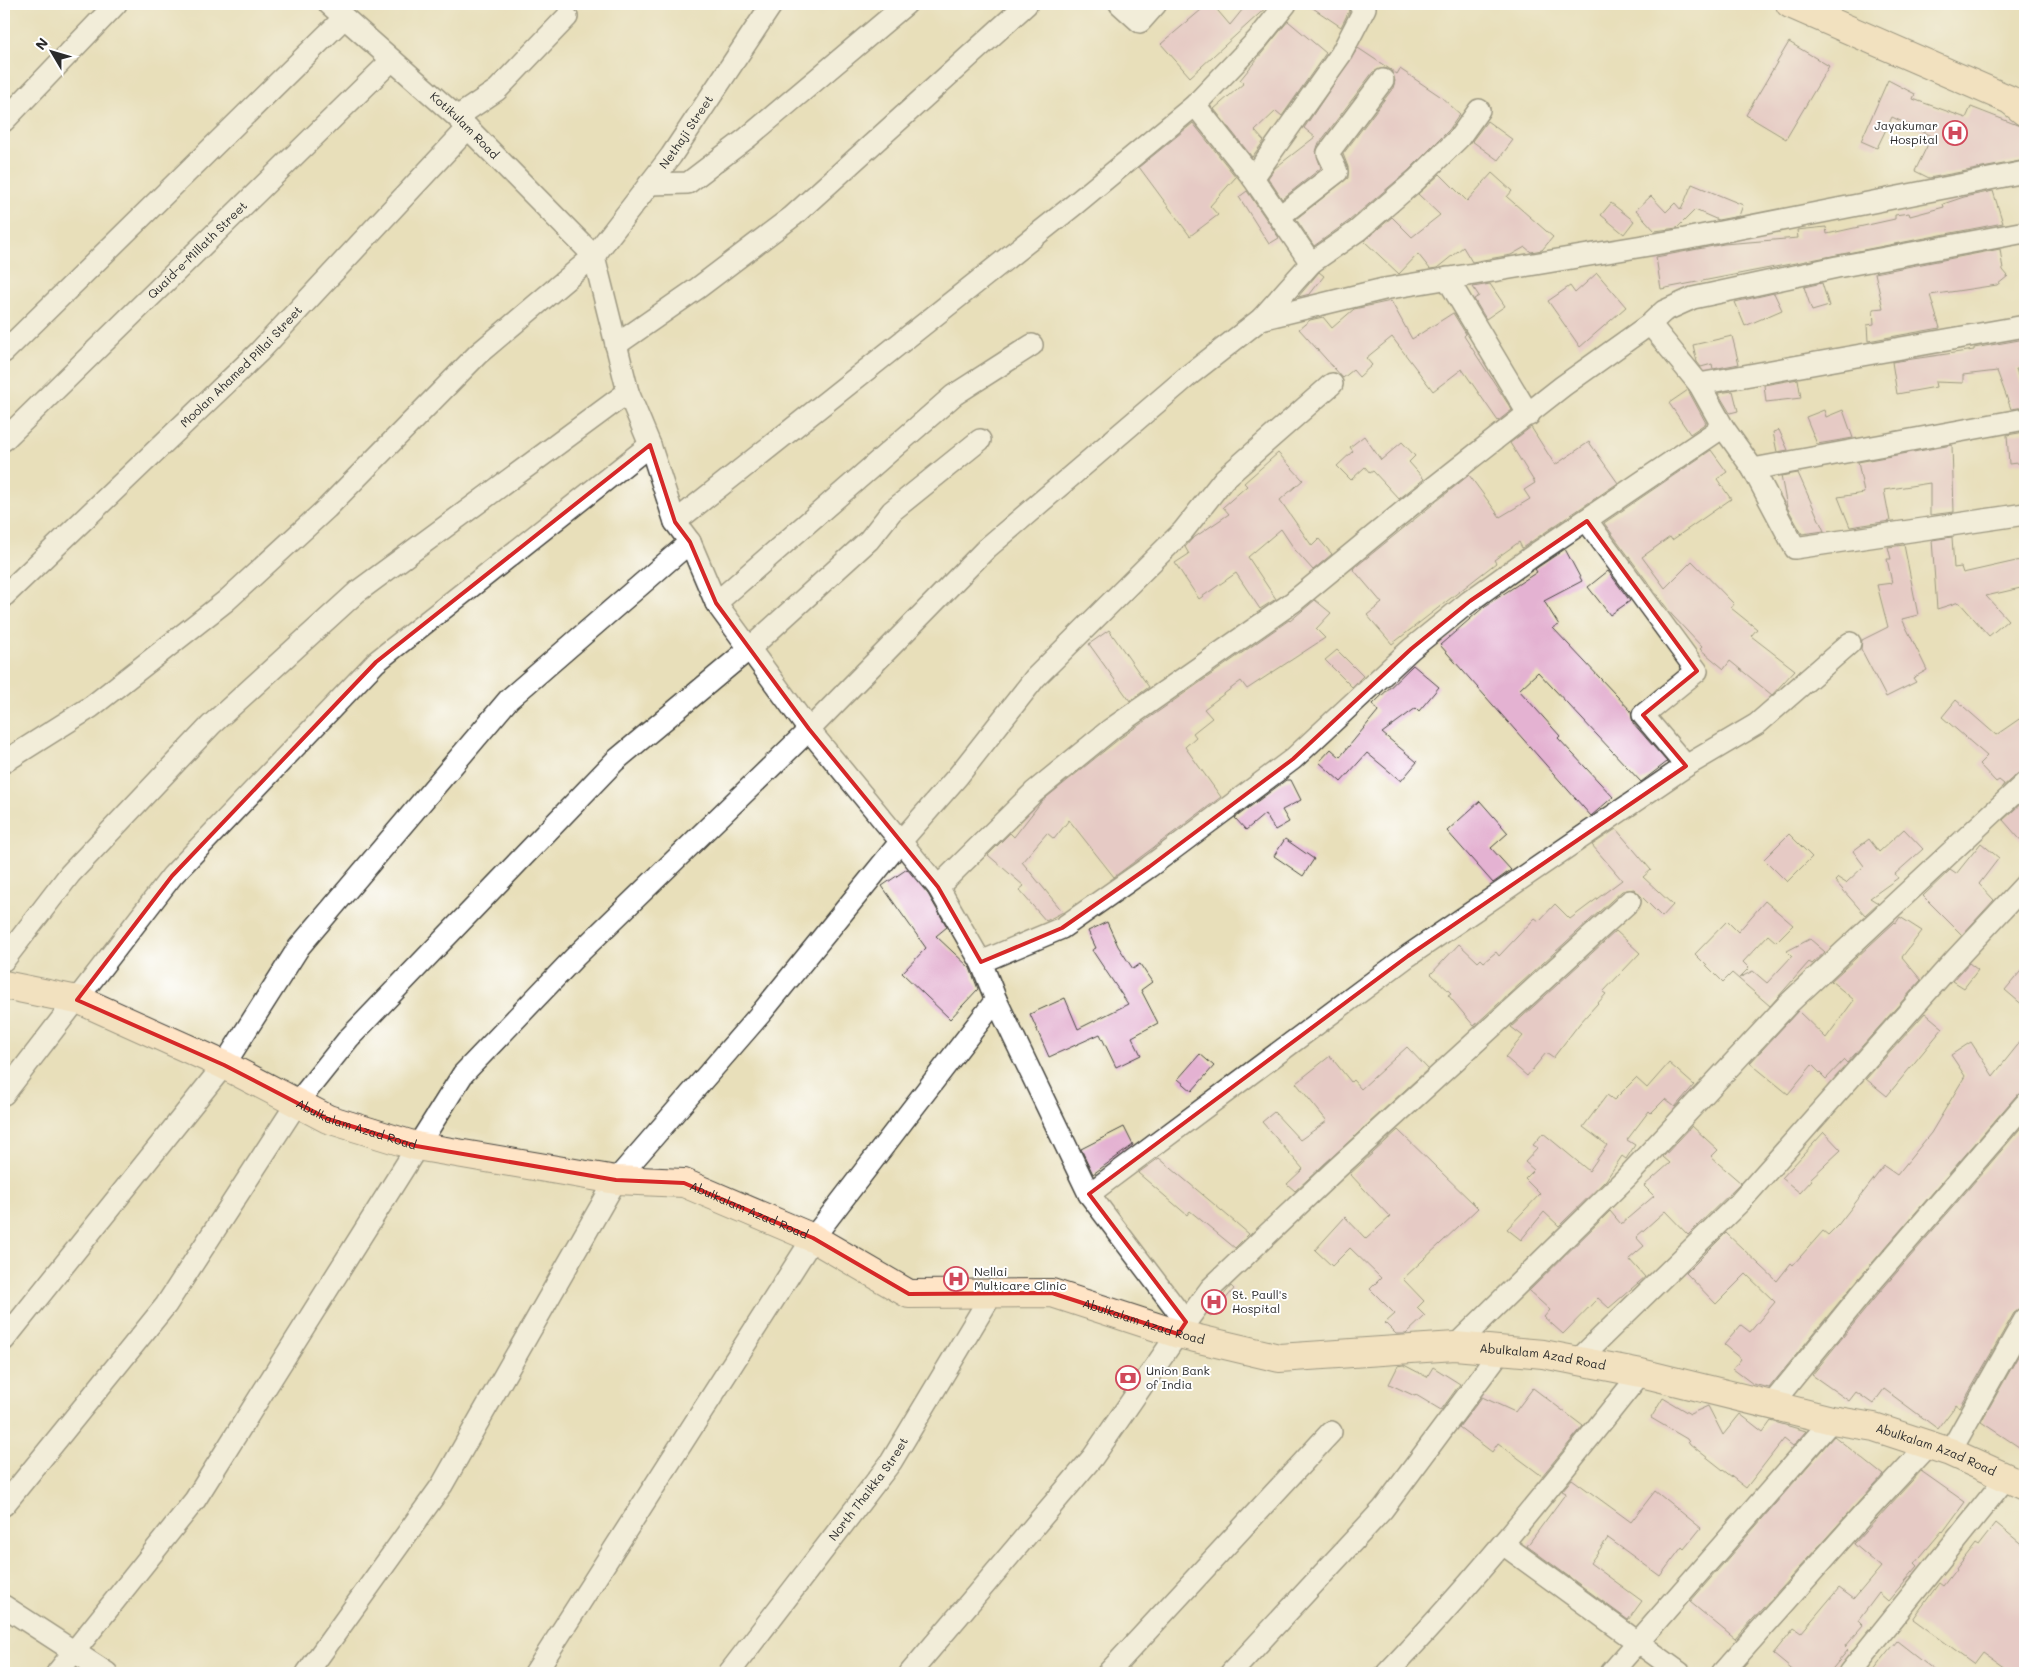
<svg xmlns="http://www.w3.org/2000/svg" width="2029" height="1677" font-family="Mali,sans-serif">
	<style>
		.building { fill: #e4b2d2 }
		.lines { fill: none; stroke-linecap: round; stroke-linejoin: round }
		.street-casing { stroke: #474640; stroke-width: 24 }
		.secondary-casing { stroke: #474640; stroke-width: 30 }
		.street { stroke: #fff; stroke-width: 21 }
		.secondary { stroke: #ffe4c6; stroke-width: 28 }
		.marked { fill: none; stroke: #d62828; stroke-width: 4; stroke-linejoin: round }
		.labels { text-anchor: middle; stroke-width: 4; stroke-linejoin: round; paint-order: stroke }
		.street-label { font-size: 12px; fill: #2b2b2b; stroke: #fff }
		.poi-label { font-size: 12px; fill: #2b2b2b; stroke: #fff; text-anchor: start }
	</style>
	<rect width="100%" height="100%" fill="#fff"/>
	<filter id="ink" filterUnits="userSpaceOnUse"><feTurbulence type="fractalNoise" baseFrequency=".02" numOctaves="2"/><feDisplacementMap in="SourceGraphic" scale="10" xChannelSelector="R" yChannelSelector="G"/><feConvolveMatrix kernelMatrix="1 2 1 2 8 2 1 2 1" color-interpolation-filters="sRGB"/></filter>
	<filter id="wash" filterUnits="userSpaceOnUse"><feTurbulence type="fractalNoise" baseFrequency=".0096" numOctaves="4" result="noise"/><feDisplacementMap in="SourceGraphic" scale="20" xChannelSelector="R" yChannelSelector="G"/><feGaussianBlur stdDeviation="1.12" result="paint"/><feColorMatrix in="noise" values="0 0 0 0 0 0 0 0 0 0 0 0 0 0 0 0 0 1.4 0 .05"/><feComposite in="paint" operator="in"/></filter>
	<g filter="url(#wash)">
		<rect width="100%" height="100%" fill="#e8dfba"/>
		<g id="blocks">
			<g class="building">
				<polygon points="1208,4 1212,4 1230,25 1247,4 1270,4 1190,77 1161,44"/>
				<polygon points="1307,4 1346,4 1349,11 1341,27"/>
				<polygon points="1288,21 1326,53 1282,116 1276,111 1255,131 1264,141 1252,157 1214,109 1244,83 1240,80"/>
				<polygon points="1789,42 1829,66 1786,139 1746,115"/>
				<polygon points="1358,48 1397,74 1400,69 1440,96 1460,114 1449,130 1408,171 1349,221 1314,246 1296,219 1348,178 1348,167 1343,154 1393,88 1395,81 1391,70 1384,68 1373,72 1318,145 1316,152 1321,168 1282,199 1268,178 1275,168 1315,137 1304,128"/>
				<polygon points="1888,80 1915,94 1913,99 1966,118 1971,107 2025,128 2025,160 1929,178 1915,171 1932,136 1892,117 1877,148 1861,141"/>
				<polygon points="1487,121 1513,140 1498,160 1472,141"/>
				<polygon points="1193,123 1236,177 1210,206 1218,215 1190,236 1139,167"/>
				<polygon points="1492,173 1512,191 1507,197 1553,237 1542,250 1531,252 1525,247 1511,255 1472,262 1463,247 1437,268 1430,269 1418,254 1399,274 1364,241 1392,217 1412,237 1440,215 1418,194 1440,174 1467,201"/>
				<polygon points="1692,184 1743,205 1739,216 1718,220 1695,210 1677,228 1655,231 1636,210 1651,196 1666,212 1675,203 1681,210"/>
				<polygon points="1247,191 1279,238 1269,244 1239,197"/>
				<polygon points="1993,191 2003,223 1661,289 1656,257 1724,244 1798,238 1797,230 1826,227 1827,234 1895,219 1895,215 1909,213 1910,216 1944,207 1943,204 1964,197"/>
				<polygon points="1611,203 1634,221 1624,234 1601,215"/>
				<polygon points="2000,249 2003,270 2008,276 1997,285 1930,295 1940,328 1868,341 1867,325 1874,324 1873,309 1883,308 1875,273"/>
				<polygon points="1319,272 1324,276 1310,294 1298,297"/>
				<polygon points="1597,273 1626,307 1580,347 1548,301 1570,286 1575,293"/>
				<polygon points="1822,283 1829,306 1812,311 1804,287"/>
				<polygon points="1490,284 1505,306 1486,319 1474,299 1479,296 1473,287"/>
				<polygon points="1774,293 1782,310 1745,326 1735,302"/>
				<polygon points="1391,301 1412,339 1453,313 1466,334 1464,336 1512,410 1498,421 1462,369 1433,391 1392,337 1366,358 1372,365 1359,377 1353,370 1343,378 1299,329 1310,320 1323,317 1332,328 1354,309"/>
				<polygon points="1732,336 1739,364 1713,369 1712,364 1701,367 1697,362 1693,345"/>
				<polygon points="2025,339 2025,369 2016,369 2025,396 2025,407 2011,409 1997,371 1963,375 1963,383 1935,382 1936,387 1897,394 1892,362 1974,350 1974,348"/>
				<polygon points="1798,379 1801,398 1766,402 1764,385"/>
				<polygon points="1688,390 1706,423 1690,434 1669,403"/>
				<polygon points="1733,391 1738,411 1730,413 1718,393"/>
				<polygon points="1824,410 1826,417 1843,410 1853,438 1817,444 1806,417"/>
				<polygon points="1531,427 1555,465 1589,442 1618,483 1522,548 1519,542 1494,560 1496,563 1392,644 1367,615 1382,603 1353,569 1469,475 1500,517 1530,499 1524,490 1535,483 1510,443"/>
				<polygon points="1779,430 1788,450 1777,452 1773,432"/>
				<polygon points="2025,432 2025,462 2009,464 2007,435"/>
				<polygon points="1364,436 1381,460 1402,442 1415,456 1409,462 1424,479 1399,499 1373,471 1370,473 1365,467 1351,480 1337,466 1353,451 1350,447"/>
				<polygon points="1952,445 1954,512 1930,515 1930,483 1884,490 1890,521 1850,527 1838,497 1864,493 1858,462"/>
				<polygon points="1711,450 1727,472 1717,479 1731,499 1672,540 1670,537 1642,557 1665,588 1692,561 1734,604 1731,608 1757,629 1751,636 1795,670 1772,695 1730,661 1724,669 1700,649 1702,647 1672,615 1604,523"/>
				<polygon points="1278,453 1303,480 1280,500 1312,546 1319,539 1332,554 1313,570 1295,550 1281,529 1248,557 1276,599 1260,609 1236,573 1199,599 1175,563 1189,554 1185,547 1192,539 1229,514 1223,507 1247,486 1244,483"/>
				<polygon points="1798,473 1824,531 1802,534 1787,507 1781,476"/>
				<polygon points="1952,537 1954,568 1961,567 1963,573 2025,559 2025,587 1986,596 2008,620 1989,636 1959,602 1937,609 1932,540"/>
				<polygon points="1904,545 1918,615 1902,619 1927,670 1913,678 1916,682 1886,697 1861,649 1862,640 1888,627 1877,585 1892,583 1887,559 1891,559 1888,547"/>
				<polygon points="1565,549 1582,581 1544,601 1559,625 1553,628 1631,711 1633,723 1667,762 1641,782 1538,672 1519,690 1560,736 1558,738 1613,797 1591,816 1440,645 1485,606 1537,572 1535,569"/>
				<polygon points="1608,571 1630,601 1610,615 1588,587"/>
				<polygon points="1315,600 1331,613 1316,629 1325,638 1247,689 1241,681 1204,709 1212,718 1193,733 1196,737 1185,747 1221,797 1114,877 1069,820 1054,839 1047,833 1022,862 1063,912 1046,921 1019,890 1024,886 988,855 1010,833 1014,837 1042,801 1119,739 1289,620 1290,621"/>
				<polygon points="1109,630 1149,687 1130,701 1089,644"/>
				<polygon points="1337,650 1363,676 1352,687 1325,660"/>
				<polygon points="1413,665 1439,687 1419,711 1416,708 1382,733 1417,762 1401,781 1367,753 1341,782 1319,762 1331,749 1340,757 1378,711 1373,704"/>
				<polygon points="1956,700 1996,735 2025,715 2025,771 2017,774 2001,788 2004,784 1999,780 1996,782 1979,764 1987,756 1942,717"/>
				<polygon points="1286,780 1291,780 1301,800 1282,810 1289,822 1275,830 1265,814 1246,830 1235,818"/>
				<polygon points="2025,800 2025,845 2003,820"/>
				<polygon points="1480,801 1508,833 1491,848 1511,870 1493,883 1447,831"/>
				<polygon points="1616,829 1651,870 1643,877 1673,905 1662,917 1634,889 1622,891 1474,1026 1448,995 1451,993 1431,974 1459,944 1478,962 1481,959 1484,962 1496,952 1499,956 1535,918 1539,921 1555,904 1570,919 1622,880 1592,845"/>
				<polygon points="1904,829 1923,849 1895,874 1898,878 1870,898 1878,903 1865,915 1835,881 1838,878 1846,883 1864,866 1853,851 1869,839 1879,852"/>
				<polygon points="1789,834 1812,857 1787,882 1764,859"/>
				<polygon points="1285,839 1314,859 1303,876 1274,856"/>
				<polygon points="1981,843 1999,858 1979,884 1994,900 1962,935 1923,896 1950,870 1956,874"/>
				<polygon points="907,869 928,894 947,927 936,936 970,968 978,989 950,1019 902,973 926,948 882,886"/>
				<polygon points="1765,901 1793,925 1776,942 1768,935 1743,962 1749,968 1739,978 1753,971 1767,983 1792,956 1787,951 1810,939 1825,952 1812,964 1809,962 1770,1006 1732,973 1723,982 1695,954 1727,921 1738,932"/>
				<polygon points="1900,917 1922,931 1902,957 1921,980 1847,1063 1844,1060 1826,1079 1812,1065 1788,1094 1750,1063 1798,1011 1826,1038 1854,1000 1831,981 1895,922 1896,923"/>
				<polygon points="1107,922 1118,946 1133,969 1140,964 1152,982 1141,990 1158,1023 1132,1037 1141,1055 1116,1067 1100,1034 1049,1057 1030,1014 1065,998 1078,1029 1128,1004 1092,950 1096,948 1088,931"/>
				<polygon points="1616,931 1640,953 1603,992 1606,994 1580,1023 1553,1058 1546,1053 1527,1076 1505,1057 1523,1036 1511,1027"/>
				<polygon points="1969,963 1978,970 1964,988 1953,981"/>
				<polygon points="2025,966 2025,1007 2005,990"/>
				<polygon points="1925,1013 1943,1028 1887,1096 1866,1079"/>
				<polygon points="2025,1036 2025,1092 2016,1096 1854,1284 1769,1388 1753,1384 1733,1369 1741,1359 1724,1345 1741,1325 1750,1332 1775,1302 1746,1274 1716,1304 1686,1273 1726,1233 1777,1281 1791,1263 1793,1265 1823,1231 1828,1235 1838,1225 1884,1166 1897,1175 1931,1133 1965,1076 1951,1055 1971,1042 1993,1076"/>
				<polygon points="1407,1047 1428,1069 1295,1191 1287,1184 1303,1169 1262,1122 1274,1112 1300,1140 1327,1121 1296,1083 1330,1056 1351,1082 1353,1080 1361,1089"/>
				<polygon points="1200,1054 1214,1066 1192,1091 1178,1079"/>
				<polygon points="1669,1063 1694,1085 1675,1107 1665,1099 1651,1113 1649,1111 1627,1140 1635,1145 1626,1159 1622,1156 1606,1180 1559,1226 1544,1212 1521,1240 1507,1229 1540,1194 1525,1179 1534,1170 1525,1162 1538,1148 1533,1145 1543,1133 1589,1171 1607,1145 1583,1127 1607,1095 1614,1100 1636,1078 1647,1088"/>
				<polygon points="2025,1123 2025,1307 2014,1313 1960,1408 1956,1405 1938,1429 1884,1389 1873,1404 1856,1392 1849,1401 1812,1375 1873,1300"/>
				<polygon points="1692,1126 1718,1150 1711,1157 1741,1183 1688,1235 1665,1211 1636,1237 1644,1246 1629,1259 1645,1277 1609,1308 1598,1298 1563,1334 1544,1317 1550,1310 1529,1291 1610,1211 1621,1224 1654,1196 1644,1186 1670,1163 1663,1157"/>
				<polygon points="1124,1127 1133,1145 1093,1174 1081,1149"/>
				<polygon points="1398,1130 1478,1208 1403,1279 1424,1301 1417,1308 1425,1316 1406,1334 1396,1334 1385,1323 1395,1314 1370,1289 1381,1278 1350,1248 1332,1266 1315,1250 1345,1217 1366,1239 1390,1217 1350,1174"/>
				<polygon points="1824,1132 1841,1150 1810,1179 1812,1180 1800,1193 1782,1178"/>
				<polygon points="1159,1158 1215,1205 1249,1234 1235,1248 1190,1211 1187,1215 1138,1173"/>
				<polygon points="1231,1286 1234,1289 1211,1316 1208,1314"/>
				<polygon points="2025,1344 2025,1451 1981,1422"/>
				<polygon points="1404,1365 1427,1377 1433,1367 1460,1384 1441,1410 1416,1395 1415,1396 1389,1384 1398,1366"/>
				<polygon points="1533,1388 1583,1426 1542,1476 1498,1443 1492,1452 1459,1427 1482,1397 1515,1412"/>
				<polygon points="1663,1398 1690,1414 1708,1406 1723,1435 1740,1414 1763,1432 1771,1421 1806,1431 1793,1446 1784,1439 1746,1488 1690,1444 1687,1439 1651,1418"/>
				<polygon points="1834,1436 1883,1475 1735,1639 1690,1602"/>
				<polygon points="1921,1471 1965,1502 1943,1532 1942,1531 1915,1563 1918,1566 1888,1601 1879,1593 1858,1621 1863,1626 1845,1647 1848,1650 1829,1673 1796,1673 1773,1654 1794,1628 1801,1633 1839,1588 1854,1599 1881,1567 1854,1544"/>
				<polygon points="1572,1479 1631,1522 1655,1491 1701,1528 1684,1549 1682,1547 1660,1576 1608,1538 1590,1563 1642,1601 1628,1620 1527,1546 1566,1493 1562,1491"/>
				<polygon points="1996,1523 2025,1547 2025,1673 2013,1673 1982,1651 1973,1663 1913,1619 1939,1583 1943,1586 1975,1544 1978,1546"/>
				<polygon points="1897,1641 1938,1673 1871,1673"/>
			</g>
		</g>
	</g>
	<g filter="url(#ink)">
		<use href="#blocks" fill-opacity="0" stroke="#474640" stroke-width="1"/>
		<g class="lines">
			<defs>
				<g id="street">
					<path id="s1" d="M329,4L457,117L594,256"/>
					<polyline points="1120,4 1140,22 1156,4"/>
					<polyline points="1195,105 1253,178 1311,263"/>
					<polyline points="457,117 497,90 567,17"/>
					<polyline points="4,121 116,4"/>
					<polyline points="1253,178 1341,54 1365,8 1359,4"/>
					<polyline points="649,184 688,183 747,138 906,4"/>
					<polyline points="1280,216 1337,172 1328,153 1383,80"/>
					<polyline points="594,256 628,392 650,445 675,522 690,542 716,603 809,730 938,887 1034,792 1111,729 1293,602 1410,506 1563,386 1650,324 1664,311 1693,298 1837,267 2025,232"/>
					<polyline points="1447,278 1529,415"/>
					<polyline points="1261,319 1384,289 1685,239 2025,172"/>
					<polyline points="1650,324 1699,384"/>
					<polyline points="616,345 698,288 793,216 1027,4"/>
					<polyline points="4,352 344,18"/>
					<polyline points="1723,427 1753,469 1795,548 2025,514"/>
					<path id="s2" d="M4,440L392,60"/>
					<polyline points="1753,469 2025,419"/>
					<polyline points="1587,521 1697,671 1643,715 1686,766"/>
					<polyline points="675,522 1074,205 1195,105 1258,39 1286,4"/>
					<path id="s3" d="M4,596L259,352L468,128"/>
					<polyline points="716,603 954,395 1032,345"/>
					<path id="s4" d="M4,762L91,707L227,600L327,508L478,354L594,256L671,156L772,4"/>
					<polyline points="938,887 981,962 1062,928 1149,867 1293,759 1411,649 1470,601 1534,555 1723,427 1699,384 2025,326"/>
					<polyline points="4,960 70,874 211,725 357,592 628,392"/>
					<polyline points="981,962 996,1000 1089,1194 1186,1322"/>
					<polyline points="4,1094 172,876 376,662 650,445"/>
					<polyline points="1089,1194 1408,956 1686,766 1757,724 1850,643"/>
					<polyline points="4,1340 224,1065 299,947 509,699 690,542"/>
					<polyline points="1455,1346 1627,1177 1789,1003 2025,783"/>
					<polyline points="1577,1361 1740,1202 1954,961 2025,885"/>
					<polyline points="1772,1404 1863,1292 2025,1104"/>
					<polyline points="1950,1452 2025,1319"/>
					<polyline points="4,1505 166,1305 297,1103 349,1038 615,761 749,649 869,540 892,511 980,440"/>
					<polyline points="1503,1544 1680,1673"/>
					<polyline points="4,1606 107,1673"/>
					<polyline points="57,1673 195,1500 463,1074 575,957 809,730 987,548 1188,376 1261,319 1311,263 1357,231 1416,180 1459,138 1479,110"/>
					<polyline points="307,1673 442,1485 616,1180 762,1012 901,841 958,776 1035,678 1183,531 1224,479 1332,384"/>
					<polyline points="535,1673 813,1238 996,1000"/>
					<path id="s5" d="M729,1673L891,1462L993,1292"/>
					<polyline points="910,1673 1093,1457 1186,1322 1211,1288 1333,1172 1630,901"/>
					<polyline points="1108,1673 1331,1432"/>
					<polyline points="1231,1673 1383,1509 1502,1349"/>
					<path d="M1387,1673C1478,1579 1559,1475 1641,1373"/>
					<polyline points="1611,1673 1832,1420"/>
					<polyline points="1722,1673 1861,1517 1928,1445"/>
					<polyline points="1849,1673 2006,1478"/>
				</g>
				<g id="secondary">
					<polyline points="1790,4 2010,100 2025,112"/>
					<path id="s6" d="M4,985L82,1001L224,1065L328,1119L416,1146L616,1180L684,1183L813,1238L909,1294L1052,1293L1178,1334L1279,1358L1455,1346L1543,1354L1641,1373L1832,1420L1874,1427L1950,1452L2025,1486"/>
				</g>
			</defs>
			<use href="#street" class="street-casing"/>
			<use href="#secondary" class="secondary-casing"/>
			<use href="#street" class="street"/>
			<use href="#secondary" class="secondary"/>
		</g>
	</g>
	<path d="M0 0H2029V1677H0ZM650,445L675,522L690,542L716,603L809,729L938,887L981,962L1062,928L1149,867L1293,759L1411,649L1470,601L1587,521L1697,671L1643,715L1686,766L1408,956L1089,1194L1186,1322L1178,1334L1052,1293L909,1294L813,1238L684,1183L616,1180L416,1146L328,1119L224,1065L77,1000L172,876L376,662Z" fill="#e8dfba" fill-opacity=".55" fill-rule="evenodd"/>
	<path class="marked" d="M650,445L675,522L690,542L716,603L809,729L938,887L981,962L1062,928L1149,867L1293,759L1411,649L1470,601L1587,521L1697,671L1643,715L1686,766L1408,956L1089,1194L1186,1322L1178,1334L1052,1293L909,1294L813,1238L684,1183L616,1180L416,1146L328,1119L224,1065L77,1000L172,876L376,662Z"/>
	<defs>
		<symbol id="hospital-ring" viewBox="-11 -11 22 22"><circle r="9.5" fill="#fff" stroke="#d1495b" stroke-width="1.5"/><path d="M-5-5h3v3.5h4V-5h3V5h-3V1.5h-4V5h-3Z" fill="#d1495b"/></symbol>
		<symbol id="bank-ring" viewBox="-11 -11 22 22"><circle r="9.5" fill="#fff" stroke="#d1495b" stroke-width="1.5"/><path d="M-6-4H6V4H-6ZM0-2.3a2.3 2.3 0 1 0 0 4.6a2.3 2.3 0 1 0 0-4.6Z" fill="#d1495b"/></symbol>
	</defs>
	<g fill-rule="evenodd">
		<use href="#hospital-ring" x="1941" y="119" width="28" height="28"/>
		<use href="#hospital-ring" x="942" y="1265" width="28" height="28"/>
		<use href="#hospital-ring" x="1200" y="1288" width="28" height="28"/>
		<use href="#bank-ring" x="1114" y="1364" width="28" height="28"/>
	</g>
	<g class="labels">
		<g class="street-label">
			<text dy="4" stroke="none"><textPath href="#s1" startOffset="182">Kotikulam Road</textPath></text>
			<text dy="4" stroke="none"><textPath href="#s4" startOffset="934">Nethaji Street</textPath></text>
			<text dy="4" stroke="none"><textPath href="#s2" startOffset="271">Quaid-e-Millath Street</textPath></text>
			<text dy="4" stroke="none"><textPath href="#s3" startOffset="330">Moolan Ahamed Pillai Street</textPath></text>
			<text dy="4" stroke="none"><textPath href="#s6" startOffset="381">Abulkalam Azad Road</textPath></text>
			<text dy="4" stroke="none"><textPath href="#s6" startOffset="786">Abulkalam Azad Road</textPath></text>
			<text dy="4" stroke="none"><textPath href="#s6" startOffset="1206">Abulkalam Azad Road</textPath></text>
			<text dy="4" stroke="none"><textPath href="#s6" startOffset="1611">Abulkalam Azad Road</textPath></text>
			<text dy="4" stroke="none"><textPath href="#s6" startOffset="2016">Abulkalam Azad Road</textPath></text>
			<text dy="4" stroke="none"><textPath href="#s5" startOffset="231">North Thaikka Street</textPath></text>
		</g>
		<g class="poi-label">
			<text x="1938" y="130" text-anchor="end">Jayakumar<tspan x="1938" dy="14">Hospital</tspan></text>
			<text x="974" y="1276">Nellai<tspan x="974" dy="14">Multicare Clinic</tspan></text>
			<text x="1232" y="1299">St. Paull's<tspan x="1232" dy="14">Hospital</tspan></text>
			<text x="1146" y="1375">Union Bank<tspan x="1146" dy="14">of India</tspan></text>
		</g>
	</g>
	<rect width="2029" height="1677" fill="none" stroke="#fff" stroke-width="20"/>
	<g transform="translate(52 52) rotate(308)" stroke="#ffffff" stroke-width="4" paint-order="stroke">
	<path d="M0-4L9 19L0 12L-9 19Z" fill="#2b2b2b"/>
	<text y="-8" font-size="14" font-weight="bold" text-anchor="middle" fill="#2b2b2b">N</text>
	</g>
</svg>
